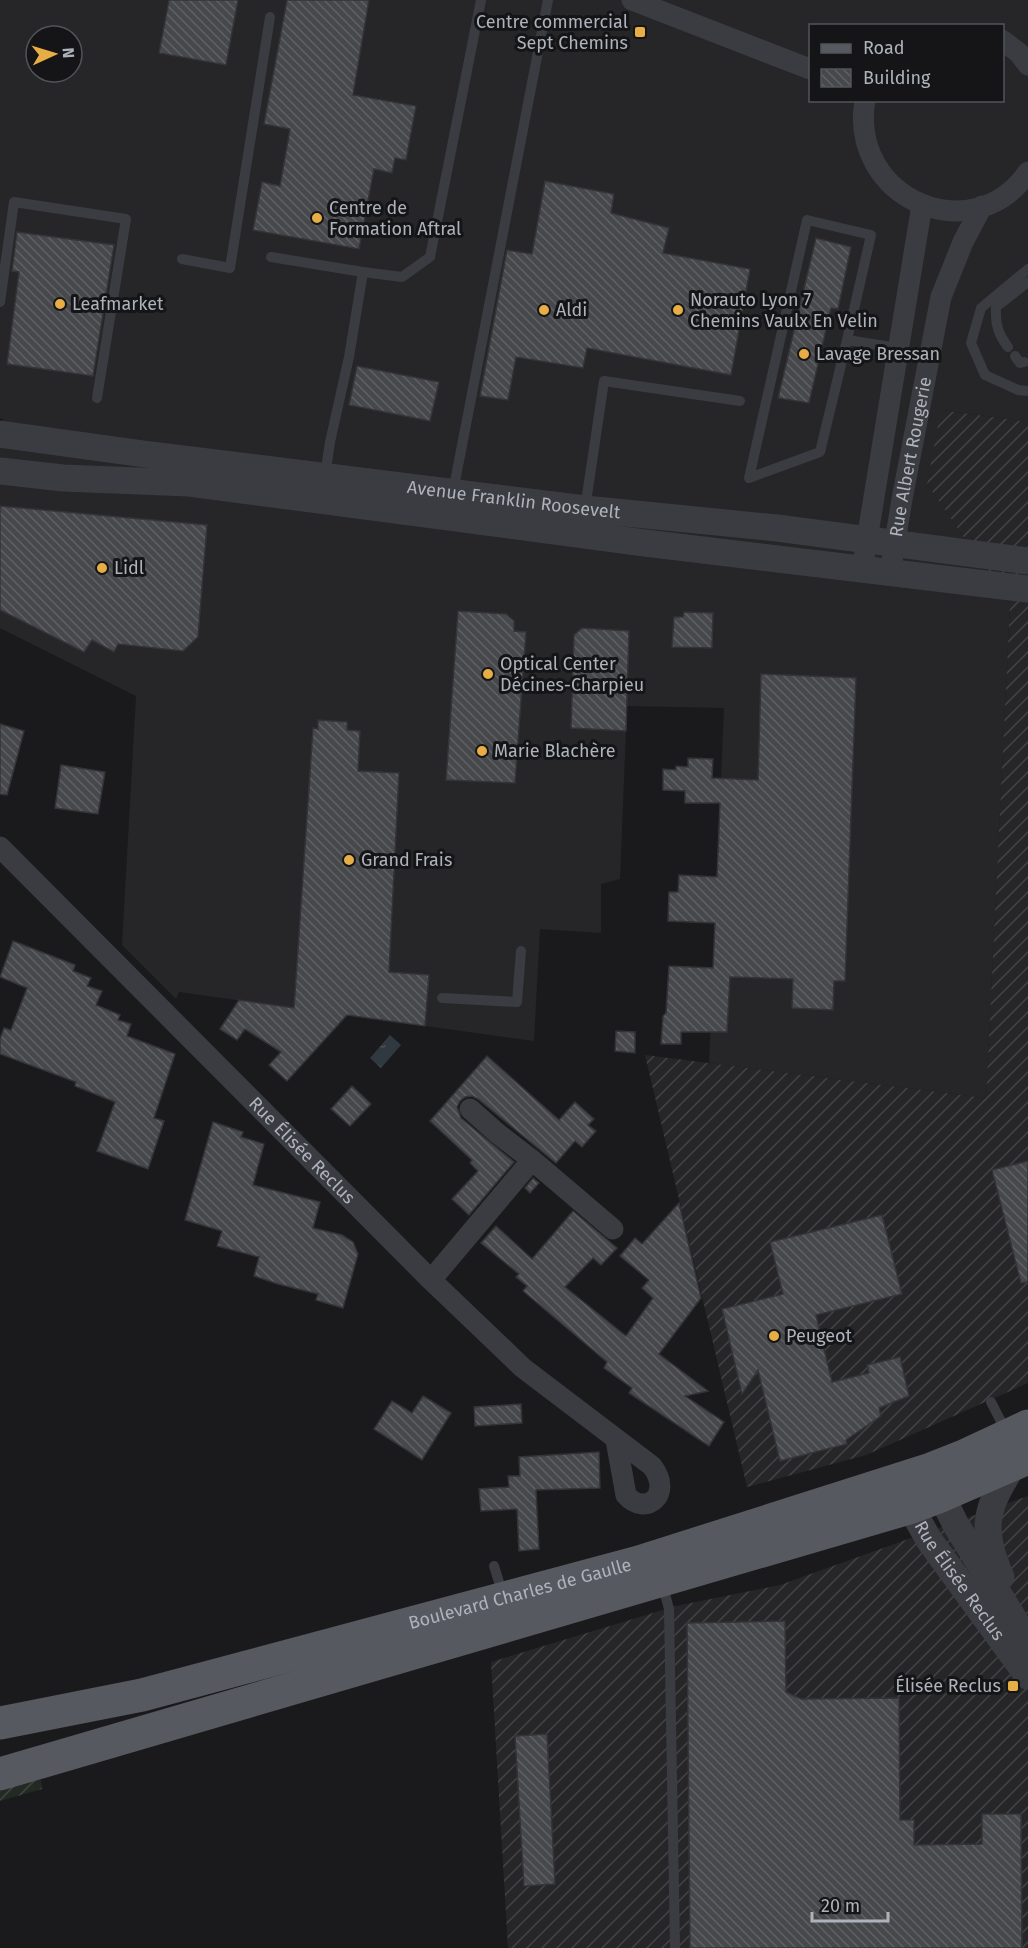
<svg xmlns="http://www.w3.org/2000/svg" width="1028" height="1948" font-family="'Fira Sans',sans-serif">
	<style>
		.built { fill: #262629; fill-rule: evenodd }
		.industrial { fill: url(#industrial-furrows) }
		.garden { fill: url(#garden-furrows) }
		.water { fill: url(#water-ripples) }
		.building { fill: url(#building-back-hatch); stroke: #343438; stroke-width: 1.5 }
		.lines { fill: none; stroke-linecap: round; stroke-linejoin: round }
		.service { stroke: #3b3c41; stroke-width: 10 }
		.minor { stroke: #3b3c41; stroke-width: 21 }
		.tertiary { stroke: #3b3c41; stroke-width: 27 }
		.primary { stroke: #575960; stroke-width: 33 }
		.poi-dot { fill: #e8ae46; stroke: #151517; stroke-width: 2 }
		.labels { text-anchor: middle; stroke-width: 6; stroke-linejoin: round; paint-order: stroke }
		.poi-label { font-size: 18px; fill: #adb2bb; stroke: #151517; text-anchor: start }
		.street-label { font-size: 18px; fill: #adb2bb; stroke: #151517 }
	</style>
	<defs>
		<pattern id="industrial-furrows" width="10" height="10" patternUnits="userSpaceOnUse" patternTransform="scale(1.5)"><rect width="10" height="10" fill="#262629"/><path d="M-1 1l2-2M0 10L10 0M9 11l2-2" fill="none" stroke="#434346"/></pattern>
		<pattern id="garden-furrows" width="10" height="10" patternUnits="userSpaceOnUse" patternTransform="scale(1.5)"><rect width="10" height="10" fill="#222a23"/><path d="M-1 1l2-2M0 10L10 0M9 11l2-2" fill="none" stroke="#3f4641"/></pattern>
		<pattern id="water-ripples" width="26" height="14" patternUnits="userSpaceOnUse" patternTransform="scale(1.5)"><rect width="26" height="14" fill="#30393f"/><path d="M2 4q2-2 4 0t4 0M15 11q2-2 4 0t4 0" fill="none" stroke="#4b5359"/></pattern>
		<pattern id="building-back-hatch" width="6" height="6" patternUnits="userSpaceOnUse" patternTransform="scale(1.5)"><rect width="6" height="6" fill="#47484c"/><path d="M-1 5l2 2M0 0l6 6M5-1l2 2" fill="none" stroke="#5f6064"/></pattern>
	</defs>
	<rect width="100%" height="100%" fill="#1a1a1c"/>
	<path class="built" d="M0,0H1028V422L942,410L927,484L1010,604L986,1098L709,1063L724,708L627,706L620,879L601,884V933L540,929L534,1041L179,992L176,999L122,945L136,696L0,628V442L3,419L0,418ZM810,26H1002V100H810ZM36,36H72V72H36Z"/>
	<g class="industrial">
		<polygon points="941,410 1028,422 1028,1383 866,1455 747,1487 645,1055 986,1098 1010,604 927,484"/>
		<polygon points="1028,1496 1028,1948 508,1948 491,1662 676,1606 780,1585"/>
	</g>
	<polygon class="garden" points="41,1780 42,1789 0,1801 0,1784"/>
	<polygon class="water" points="390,1035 401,1045 381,1068 370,1058"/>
	<g class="building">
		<polygon points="169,0 238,0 226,65 159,53"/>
		<polygon points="287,0 369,0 353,95 416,106 406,160 395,158 392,173 374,169 359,249 253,230 262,182 280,186 290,129 264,124"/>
		<polygon points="545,181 614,194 611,213 669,228 663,253 750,269 731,375 587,348 583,368 516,357 508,400 480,396 507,250 532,254"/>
		<polygon points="17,232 114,245 93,376 7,364 19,272 12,271"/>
		<polygon points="816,238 851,247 838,309 831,308 809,403 778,398"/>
		<polygon points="357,366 439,382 430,421 349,405"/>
		<polygon points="0,506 207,525 198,637 183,651 118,644 114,652 92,640 84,652 0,610"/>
		<polygon points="458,611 506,614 514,621 514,631 526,632 515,783 446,780"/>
		<polygon points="684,612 713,613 712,648 672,647 674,617 683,617"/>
		<polygon points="582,628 629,631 626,731 571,728 574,635"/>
		<polygon points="761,674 856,678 845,981 834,981 833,1010 792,1008 793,979 730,977 727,1032 681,1032 681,1044 661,1044 663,1016 666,1013 669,966 713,968 715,923 668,921 669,892 678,892 679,875 717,877 720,803 685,803 685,791 663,790 663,769 676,770 676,766 688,767 688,758 713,759 712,778 758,780"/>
		<polygon points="318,720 347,722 347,730 360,731 358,771 399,773 389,972 429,975 425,1026 347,1015 287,1081 269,1065 281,1052 245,1029 237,1040 220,1029 239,1000 294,1008 313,728 318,729"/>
		<polygon points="0,724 24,731 7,795 0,794"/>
		<polygon points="61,765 105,772 98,814 55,808"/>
		<polygon points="13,941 75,965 73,971 91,978 87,986 102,991 96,1005 120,1015 118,1020 131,1024 127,1036 175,1054 154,1118 164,1121 148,1169 97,1151 115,1102 75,1086 76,1082 0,1054 0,1039 4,1028 11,1030 27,988 0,977"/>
		<polygon points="616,1031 635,1032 635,1053 615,1051"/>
		<polygon points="487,1056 559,1120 575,1102 594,1119 588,1125 596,1131 582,1147 575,1141 556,1163 478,1099 472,1096 465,1097 460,1101 457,1107 461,1118 514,1162 469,1215 452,1199 478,1171 470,1163 472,1160 430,1121"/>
		<polygon points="352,1086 371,1104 350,1126 331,1109"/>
		<polygon points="213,1122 243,1132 241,1137 264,1144 253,1185 320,1202 313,1228 342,1235 353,1242 358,1254 343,1308 316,1300 318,1294 278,1284 254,1276 259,1257 217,1246 222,1231 185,1220"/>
		<polygon points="1028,1161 1028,1282 1021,1283 992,1170"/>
		<polygon points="533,1178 539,1183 530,1193 525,1188"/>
		<polygon points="679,1203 701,1298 659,1354 708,1391 685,1396 724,1422 709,1446 629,1393 632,1388 604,1368 607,1362 523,1291 527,1286 516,1277 519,1274 481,1243 496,1226 532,1259 573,1211 617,1248 601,1265 593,1258 565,1287 626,1336 653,1298 642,1288 649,1280 620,1256 635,1238 642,1244"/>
		<polygon points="882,1215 902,1294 816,1315 832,1382 869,1373 867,1365 900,1357 909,1396 879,1408 881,1416 846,1440 847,1444 780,1461 758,1370 742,1394 722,1309 783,1294 770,1242"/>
		<polygon points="423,1396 451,1413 422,1460 374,1429 392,1401 412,1413"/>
		<polygon points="521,1404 522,1423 475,1426 474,1407"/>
		<polygon points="599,1452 600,1488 536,1490 539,1549 519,1551 517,1509 481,1511 479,1489 509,1487 508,1476 520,1476 519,1457"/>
		<polygon points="785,1621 786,1692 801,1699 899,1698 900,1820 914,1820 914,1845 982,1844 982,1814 1021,1814 1022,1948 690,1948 687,1623"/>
		<polygon points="547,1734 555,1884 524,1886 515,1736"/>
	</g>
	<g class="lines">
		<g class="service">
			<polyline points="271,257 363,272 349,357 330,442 325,476"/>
			<polyline points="182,259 230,268 270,17"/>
			<polyline points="1028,269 981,308 971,343 985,375 1018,390 1028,391"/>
			<polyline points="363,272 402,277 430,257 481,0"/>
			<polyline points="0,302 14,202 126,219 97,398"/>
			<polyline points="847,340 871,235 807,220 749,478 820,452 847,340 898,348"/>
			<path d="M1008,347C998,334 995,324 996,307L1028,282"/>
			<polyline points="1015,356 1020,363 1024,362"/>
			<polyline points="453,492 548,0"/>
			<polyline points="585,509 604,381 740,401"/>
			<polyline points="442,998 517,1002 521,951"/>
			<polyline points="991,1402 1007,1433"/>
			<polyline points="494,1566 503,1595"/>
			<polyline points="662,1583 669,1609 675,1948"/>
		</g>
		<g class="minor">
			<polyline points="632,0 810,69"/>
			<polyline points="1002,40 1019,53 1028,65"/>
			<path d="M865,100C848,199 973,252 1028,172"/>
			<polyline points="862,570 922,205"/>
			<path id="s1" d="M890,573L902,499L941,297L963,242L982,206"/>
			<path id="s2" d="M0,847L431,1280L523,1368L652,1466C674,1495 645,1517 626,1495L616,1440"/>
			<polyline points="470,1109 497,1133 532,1160"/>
			<polyline points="431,1280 532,1160 613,1229"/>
		</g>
		<g class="tertiary">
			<path id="s3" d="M0,434L144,454L585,509L777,528L1028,561"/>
			<polyline points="0,471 63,478 189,483 645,543 1028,589"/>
			<polyline points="932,1477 956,1525 1028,1642"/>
			<path id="s4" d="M901,1490L929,1540L1028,1676"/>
			<path d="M1001,1577C979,1528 986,1507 1014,1464"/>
		</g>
		<g class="primary">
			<path id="s5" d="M0,1723L142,1695L639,1562L928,1470L966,1455L1028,1426"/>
			<polyline points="0,1774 909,1508 941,1496 1028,1458"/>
		</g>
	</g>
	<g class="poi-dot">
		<rect x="634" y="26" width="12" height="12" rx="3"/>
		<circle cx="317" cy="218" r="6"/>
		<circle cx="60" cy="304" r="6"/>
		<circle cx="544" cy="310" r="6"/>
		<circle cx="678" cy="310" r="6"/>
		<circle cx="804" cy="354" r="6"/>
		<circle cx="102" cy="568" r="6"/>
		<circle cx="488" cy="674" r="6"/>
		<circle cx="482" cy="751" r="6"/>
		<circle cx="349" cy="860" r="6"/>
		<circle cx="774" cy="1336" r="6"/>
		<rect x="1007" y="1680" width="12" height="12" rx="3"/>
	</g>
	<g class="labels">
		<g class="poi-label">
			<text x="628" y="28" text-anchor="end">Centre commercial<tspan x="628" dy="21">Sept Chemins</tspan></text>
			<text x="329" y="214">Centre de<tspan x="329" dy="21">Formation Aftral</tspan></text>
			<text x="690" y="306">Norauto Lyon 7<tspan x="690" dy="21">Chemins Vaulx En Velin</tspan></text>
			<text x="72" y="310">Leafmarket</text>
			<text x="556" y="316">Aldi</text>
			<text x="816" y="360">Lavage Bressan</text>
			<text x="114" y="574">Lidl</text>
			<text x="500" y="670">Optical Center<tspan x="500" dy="21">Décines-Charpieu</tspan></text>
			<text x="494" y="757">Marie Blachère</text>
			<text x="361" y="866">Grand Frais</text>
			<text x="786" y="1342">Peugeot</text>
			<text x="1001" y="1692" text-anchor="end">Élisée Reclus</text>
		</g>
		<g class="street-label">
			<text dy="6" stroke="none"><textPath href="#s1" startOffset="118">Rue Albert Rougerie</textPath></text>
			<text dy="6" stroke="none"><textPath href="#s3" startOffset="518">Avenue Franklin Roosevelt</textPath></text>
			<text dy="6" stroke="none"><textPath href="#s2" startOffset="428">Rue Élisée Reclus</textPath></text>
			<text dy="6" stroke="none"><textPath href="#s4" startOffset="108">Rue Élisée Reclus</textPath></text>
			<text dy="6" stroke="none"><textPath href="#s5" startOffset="536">Boulevard Charles de Gaulle</textPath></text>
		</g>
	</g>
	<rect x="809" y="24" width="195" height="78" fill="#151517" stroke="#525459" stroke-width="1.5"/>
	<rect x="821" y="44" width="30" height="9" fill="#575960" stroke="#525459" stroke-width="1.5"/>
	<text x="863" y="54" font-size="18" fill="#adb2bb">Road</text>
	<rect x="821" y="69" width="30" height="18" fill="url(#building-back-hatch)" stroke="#525459" stroke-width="1.5"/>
	<text x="863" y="84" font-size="18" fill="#adb2bb">Building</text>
	<g transform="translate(54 54) rotate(86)"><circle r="28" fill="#151517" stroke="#525459" stroke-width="1.5"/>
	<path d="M0-4.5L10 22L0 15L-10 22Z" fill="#e8ae46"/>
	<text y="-9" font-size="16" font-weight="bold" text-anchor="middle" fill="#adb2bb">N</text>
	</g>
	<path d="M812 1912v9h76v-9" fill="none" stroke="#adb2bb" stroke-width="3"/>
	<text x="821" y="1912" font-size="18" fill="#adb2bb" stroke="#151517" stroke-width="4.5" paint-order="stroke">20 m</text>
</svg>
